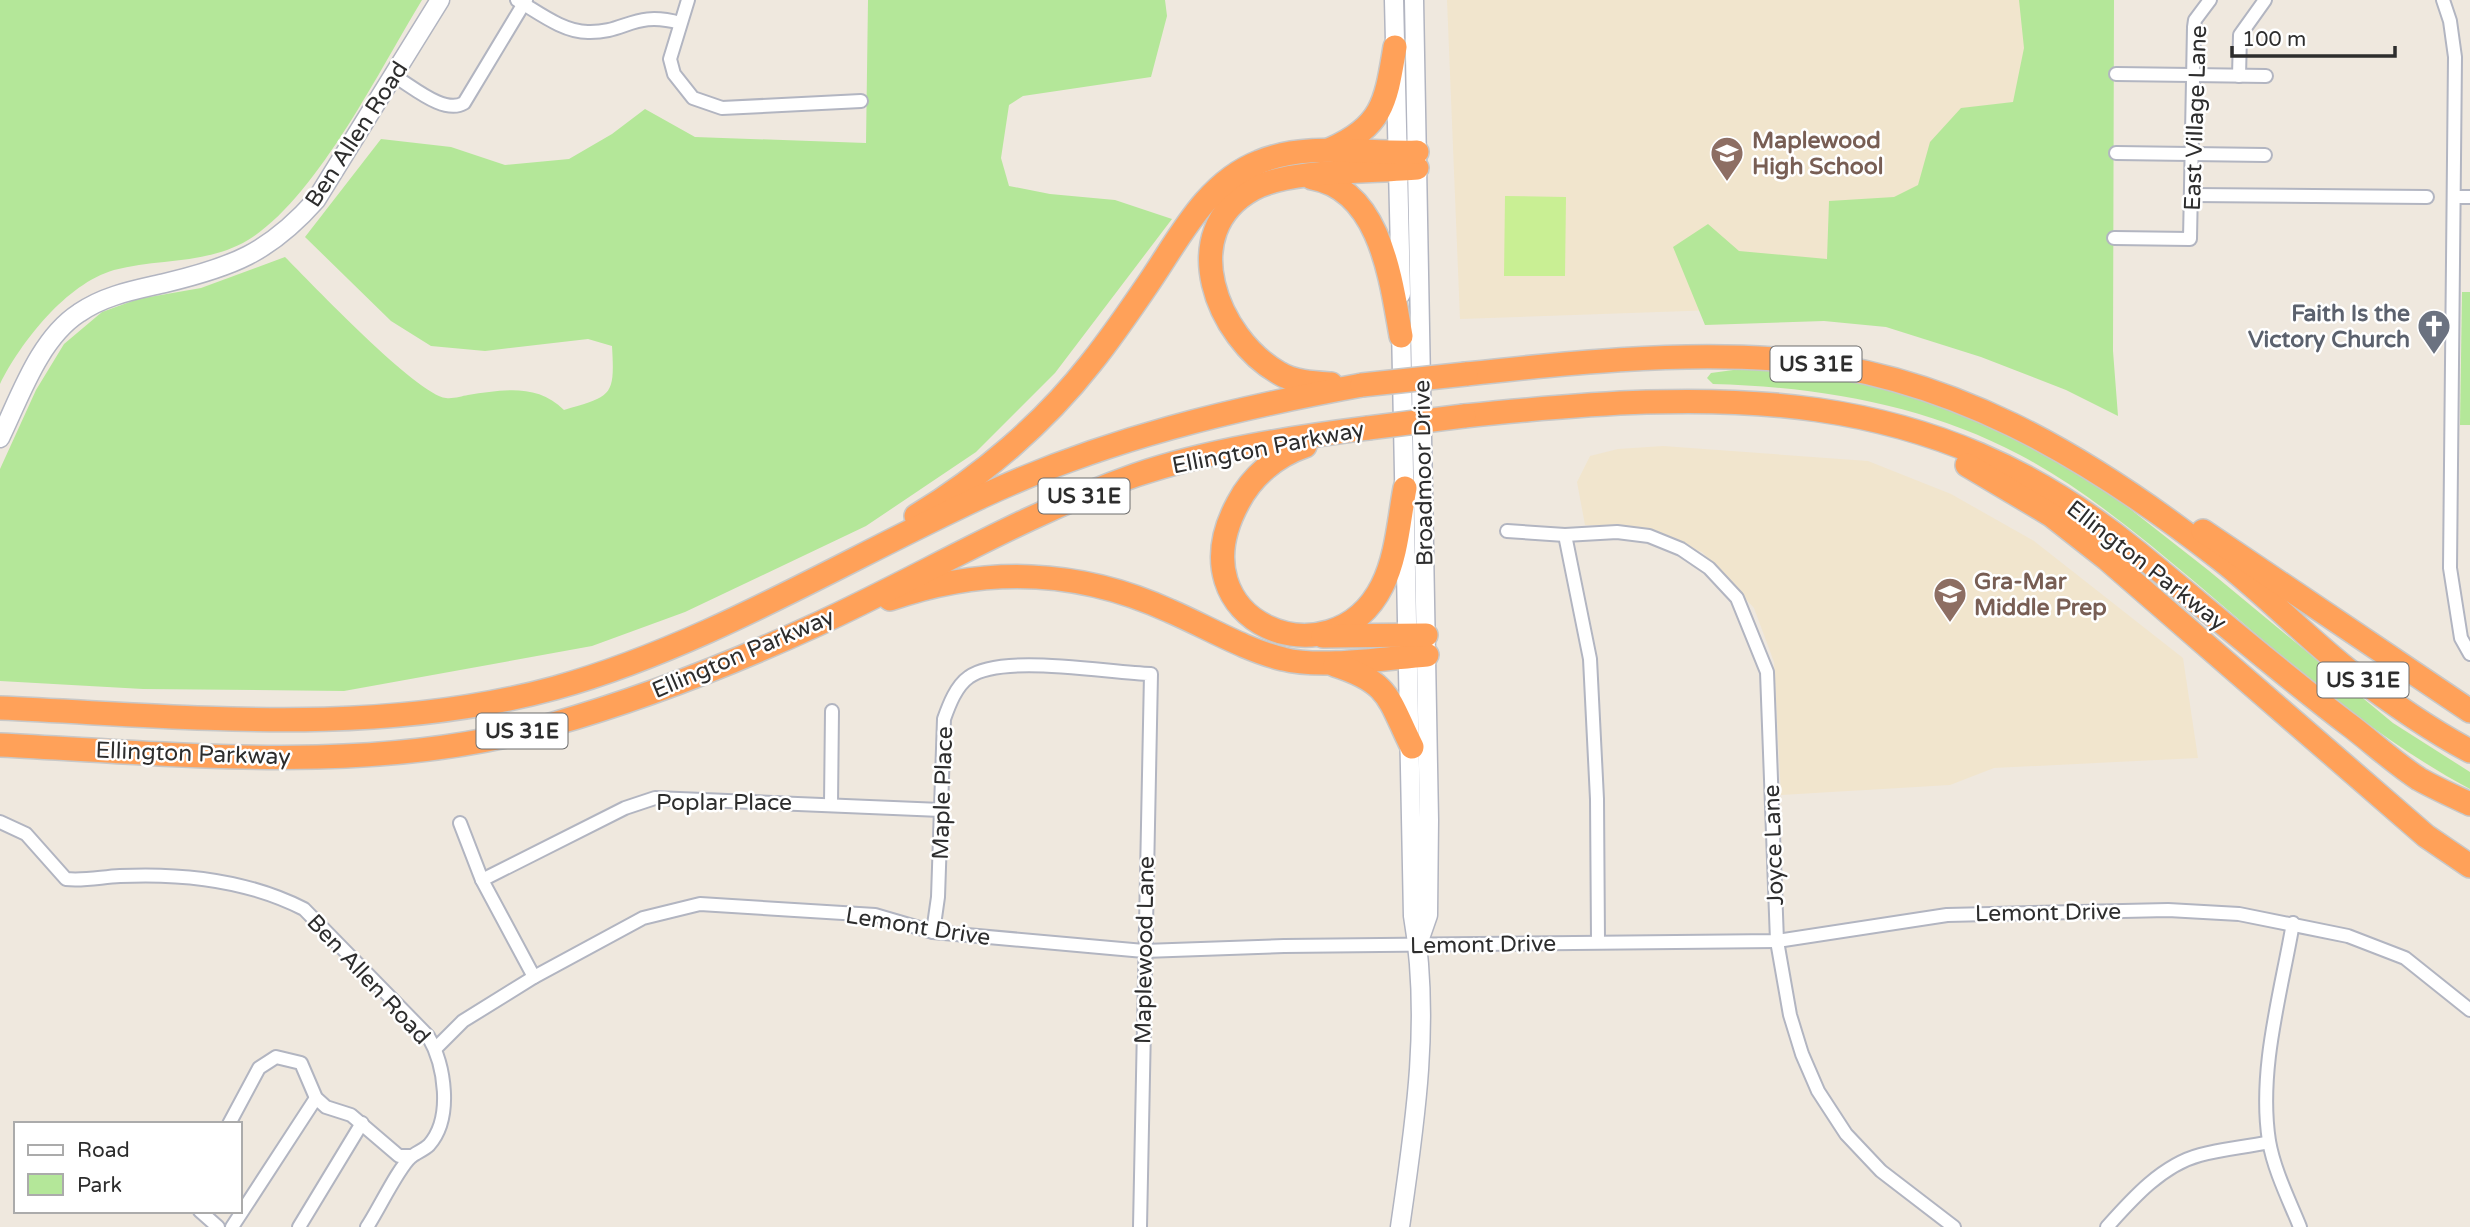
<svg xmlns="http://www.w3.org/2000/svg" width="2470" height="1227" font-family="'Varela Round',sans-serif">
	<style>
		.education { fill: #f1e5cd }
		.green { fill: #b4e799 }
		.pitch { fill: #c9ef94 }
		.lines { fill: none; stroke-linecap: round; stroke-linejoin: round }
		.street-casing { stroke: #b2b5c1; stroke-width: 16 }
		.secondary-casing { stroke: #b2b5c1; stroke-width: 21 }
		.highway-casing { stroke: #c8c8c8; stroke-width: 26 }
		.street { stroke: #fff; stroke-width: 12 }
		.secondary { stroke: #fff; stroke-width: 18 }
		.highway { stroke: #ffa159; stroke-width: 23 }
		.highway-bridge-casing { stroke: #c8c8c8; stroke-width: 26; stroke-linecap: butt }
		.highway-bridge { stroke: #ffa159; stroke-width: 23 }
		.labels { text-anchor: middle; stroke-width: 5; stroke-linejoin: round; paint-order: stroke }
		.shield { fill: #fff; stroke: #6c6c6c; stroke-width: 2 }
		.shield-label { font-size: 21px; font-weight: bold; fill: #2d2d2d }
		.street-label { font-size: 23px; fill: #2d2d2d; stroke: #fff }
		.education-label { font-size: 23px; font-weight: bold; fill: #785e54; stroke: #fff; text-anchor: start }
		.worship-label { font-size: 23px; font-weight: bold; fill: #5b616d; stroke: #fff; text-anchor: end }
	</style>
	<rect width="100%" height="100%" fill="#efe8de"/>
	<g class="education">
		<polygon points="1447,0 2031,0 2020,134 1800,307 1460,319"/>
		<polygon points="1663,446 1868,461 1951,494 2034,541 2183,658 2198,758 1994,768 1950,785 1781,795 1774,662 1754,608 1702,552 1628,526 1585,525 1577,482 1590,456 1618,449"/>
	</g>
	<g class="green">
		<path d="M0,0H422C380,69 316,199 248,240C206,265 159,258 114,270C66,284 21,342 0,384Z"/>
		<path d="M868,0H1165L1167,16L1151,77L1023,96L1009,105L1001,158L1009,186L1050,194L1115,200L1172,219L1055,373L976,452L866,526L685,612L592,646L344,691L143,689L0,681V469L36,390L64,344L102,312L138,299L201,288L285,257C310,282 417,395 446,398C453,399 462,396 468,395C502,390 537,383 564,410C612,396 615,397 612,346L588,339L485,351L431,346L391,321L305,237L381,139L451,147L505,165L569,159L612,134L645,109L695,137L866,143Z"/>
		<polygon points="2019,0 2114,0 2113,351 2118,416 2066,390 1981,357 1886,327 1824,321 1705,325 1673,247 1708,224 1739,251 1827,259 1829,201 1894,197 1918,185 1930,142 1961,108 2013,102 2024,48"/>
		<polygon points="2462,292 2470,292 2470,425 2460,425"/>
		<path d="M1748,368L1811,374L1887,388L1948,406L2079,469L2208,570L2393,723L2470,772V789C2369,735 2282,656 2195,582C2140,536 2084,489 2020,455C1925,405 1820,387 1713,384L1707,378L1711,373Z"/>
	</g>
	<polygon class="pitch" points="1505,196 1566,197 1565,276 1504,276"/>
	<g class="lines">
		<defs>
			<g id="street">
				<path d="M517,0C538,12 563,32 588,32C626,33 634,10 680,23"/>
				<polyline points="688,0 670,59 674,74 693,98 722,108 861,101"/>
				<polyline points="2443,0 2450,21 2455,57 2450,568 2461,638 2470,654"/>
				<polyline points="2116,74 2266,76"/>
				<path d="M394,76C412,86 444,115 464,103L526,0"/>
				<polyline points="2239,76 2240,35 2265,0"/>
				<polyline points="2116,153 2265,155"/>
				<polyline points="2191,195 2427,197"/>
				<polyline points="2455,197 2470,197"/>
				<polyline points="2114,238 2190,239 2194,27 2195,20 2210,0"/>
				<polyline points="1507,531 1565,535 1617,532 1649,536 1681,549 1709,568 1737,598 1767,672 1777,941 1790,1015 1802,1054 1818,1091 1846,1134 1881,1171 1954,1227"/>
				<polyline points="1565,535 1590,659 1597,799 1598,941"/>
				<polyline points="831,804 832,711"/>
				<path d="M0,822L26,834L66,879C84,881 101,877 120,876C183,873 247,880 304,909L428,1036C445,1065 453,1118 429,1145C424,1150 415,1153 411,1157C398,1168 378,1211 367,1227"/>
				<polyline points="460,823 482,880 534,977"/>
				<polyline points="482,880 625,808 655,798 941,810"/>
				<path d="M2293,923C2281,993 2258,1070 2269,1141C2274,1170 2289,1200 2300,1227"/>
				<path d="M933,932L938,897L944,719C949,705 956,686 969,677C1002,653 1108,673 1151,674L1140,1227"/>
				<polyline points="435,1049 463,1021 534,977 643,918 700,904 875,915 933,932 1144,951 1284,946 1777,941 1947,915 2168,910 2239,914 2348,936 2405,958 2470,1010"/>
				<polyline points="229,1124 259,1068 276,1057 301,1063 316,1098 326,1107 351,1115 399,1156 411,1156"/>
				<polyline points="200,1211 218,1227"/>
				<polyline points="232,1227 316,1098"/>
				<polyline points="299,1227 362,1123"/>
				<path d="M2107,1227C2132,1199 2162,1165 2200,1155C2222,1149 2247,1147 2269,1142"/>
			</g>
			<g id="secondary">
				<polyline points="1394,0 1401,294"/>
				<polyline points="1414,0 1429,820 1428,915 1419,941"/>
				<path d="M0,438C20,397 39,339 79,313C105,295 135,290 165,283C232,267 269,253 316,200L440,0"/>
				<path d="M1400,1227C1415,1124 1431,1019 1413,916L1401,326"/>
			</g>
			<g id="highway">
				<path d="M1331,149C1384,126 1386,100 1395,47"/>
				<path d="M1312,178C1381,190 1391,281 1401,336"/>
				<path d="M1466,374C1567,363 1673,352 1775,359C1946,370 2089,457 2220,559C2265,594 2304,635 2348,670C2386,699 2428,729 2470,751"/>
				<path d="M1331,384C1314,383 1293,382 1279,373C1217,338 1175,232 1253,189C1290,169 1373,172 1417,168"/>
				<path d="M1464,416C1717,390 1928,380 2137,552C2208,610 2278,671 2352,727C2374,744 2396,764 2419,779C2435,788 2453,796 2470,804"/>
				<path d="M1305,446C1276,456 1252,476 1238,503C1173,623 1332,685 1382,586C1397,557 1399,519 1405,488"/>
				<polyline points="1967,465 2051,515 2107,559 2426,836 2470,866"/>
				<path d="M916,516C981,477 1044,423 1091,363C1112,337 1131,309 1150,281C1180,237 1206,183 1259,162C1306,142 1366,154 1417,152"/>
				<polyline points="2203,531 2470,711"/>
				<path d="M890,599C984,566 1079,569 1170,611C1207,627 1245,650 1283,659C1321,669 1387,658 1427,655"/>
				<polyline points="1323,636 1426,635"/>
				<path d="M1335,665C1391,683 1388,699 1412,747"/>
				<path d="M0,708C186,716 373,738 555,688C706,646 844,560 985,495C1106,439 1232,409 1362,385"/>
				<path d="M0,745C182,754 371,776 550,725C642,699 731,664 818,624C926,574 1022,515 1136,475C1210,450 1290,438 1368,428"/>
			</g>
		</defs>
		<use href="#street" class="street-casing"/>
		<use href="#secondary" class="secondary-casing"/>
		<use href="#highway" class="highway-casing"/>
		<use href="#street" class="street"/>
		<use href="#secondary" class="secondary"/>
		<use href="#highway" class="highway"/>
		<defs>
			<g id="highway-bridge">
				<polyline points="1362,385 1466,374"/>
				<polyline points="1368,428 1464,416"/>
			</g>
		</defs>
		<use href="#highway-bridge" class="highway-bridge-casing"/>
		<use href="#highway-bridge" class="highway-bridge"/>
	</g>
	<defs>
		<symbol id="school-pin" viewBox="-11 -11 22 30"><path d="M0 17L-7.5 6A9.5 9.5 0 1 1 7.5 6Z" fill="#8d6e63" stroke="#fff"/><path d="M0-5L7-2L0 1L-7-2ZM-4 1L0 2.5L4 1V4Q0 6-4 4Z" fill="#fff"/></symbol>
		<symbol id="church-pin" viewBox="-11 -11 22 30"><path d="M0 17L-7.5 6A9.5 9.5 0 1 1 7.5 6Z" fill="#6b7280" stroke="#fff"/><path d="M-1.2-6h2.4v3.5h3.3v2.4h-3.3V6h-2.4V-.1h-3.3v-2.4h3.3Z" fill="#fff"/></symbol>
	</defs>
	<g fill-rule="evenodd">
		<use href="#school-pin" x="1708" y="134" width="38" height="52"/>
		<use href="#church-pin" x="2415" y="307" width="38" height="52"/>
		<use href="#school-pin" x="1931" y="575" width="38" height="52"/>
	</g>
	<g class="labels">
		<g class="shield">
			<rect x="1770.5" y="346.5" width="91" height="35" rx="5"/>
			<rect x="1038.5" y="478.5" width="91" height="35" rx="5"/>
			<rect x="2317.5" y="662.5" width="91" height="35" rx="5"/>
			<rect x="476.5" y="713.5" width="91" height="35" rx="5"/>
		</g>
		<g class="shield-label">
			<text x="1816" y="371">US 31E</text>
			<text x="1084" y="503">US 31E</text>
			<text x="2363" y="687">US 31E</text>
			<text x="522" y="738">US 31E</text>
		</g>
		<g class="street-label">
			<text transform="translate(2195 118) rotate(-88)" y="8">East Village Lane</text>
			<text transform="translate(356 134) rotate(-57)" y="8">Ben Allen Road</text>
			<text transform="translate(1268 447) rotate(-11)" y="8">Ellington Parkway</text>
			<text transform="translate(1423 473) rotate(-91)" y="8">Broadmoor Drive</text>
			<text transform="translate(2147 565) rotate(38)" y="8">Ellington Parkway</text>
			<text transform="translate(743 653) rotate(-23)" y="8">Ellington Parkway</text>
			<text transform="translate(193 753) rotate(2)" y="8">Ellington Parkway</text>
			<text transform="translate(942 793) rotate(-88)" y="8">Maple Place</text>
			<text x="724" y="810">Poplar Place</text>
			<text transform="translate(1773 845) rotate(-92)" y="8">Joyce Lane</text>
			<text transform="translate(2048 912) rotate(-1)" y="8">Lemont Drive</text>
			<text transform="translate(918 926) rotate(9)" y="8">Lemont Drive</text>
			<text transform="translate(1483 944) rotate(-1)" y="8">Lemont Drive</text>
			<text transform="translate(1144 950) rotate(-89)" y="8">Maplewood Lane</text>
			<text transform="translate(369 979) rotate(47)" y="8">Ben Allen Road</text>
		</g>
		<g class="education-label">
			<text x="1752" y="148">Maplewood<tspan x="1752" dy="26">High School</tspan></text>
			<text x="1974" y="589">Gra-Mar<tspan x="1974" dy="26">Middle Prep</tspan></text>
		</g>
		<g class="worship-label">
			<text x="2410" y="321">Faith Is the<tspan x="2410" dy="26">Victory Church</tspan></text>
		</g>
	</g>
	<rect x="14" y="1122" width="228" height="91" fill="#ffffff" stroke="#ababab" stroke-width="2"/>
	<rect x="28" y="1145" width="35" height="10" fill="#ffffff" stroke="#ababab" stroke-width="2"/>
	<text x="77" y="1157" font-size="21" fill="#2d2d2d">Road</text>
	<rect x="28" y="1174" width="35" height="21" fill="#b4e799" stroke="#ababab" stroke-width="2"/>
	<text x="77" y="1192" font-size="21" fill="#2d2d2d">Park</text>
	<path d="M2232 46v10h163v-10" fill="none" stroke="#2d2d2d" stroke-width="3.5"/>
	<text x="2242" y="46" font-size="21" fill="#2d2d2d" stroke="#ffffff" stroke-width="5" paint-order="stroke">100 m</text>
</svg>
